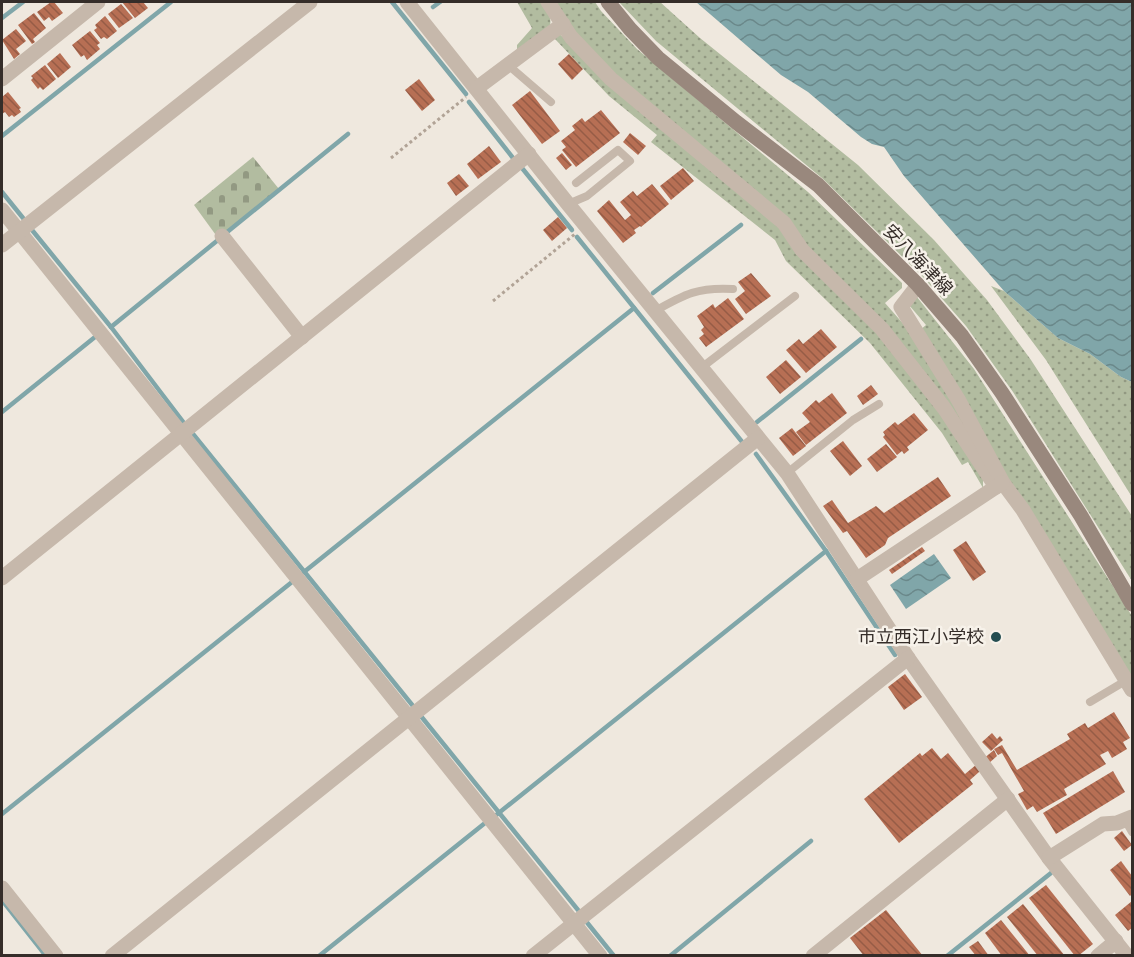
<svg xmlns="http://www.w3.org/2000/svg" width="1134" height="957" font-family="'IBM Plex Sans','Noto Sans JP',sans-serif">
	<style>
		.grass { fill: url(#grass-dots) }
		.cemetery { fill: url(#cemetery-stones) }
		.water { fill: url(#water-waves) }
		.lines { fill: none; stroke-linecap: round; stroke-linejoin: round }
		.stream { stroke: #80a6a9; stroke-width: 4.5 }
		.building { fill: url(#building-back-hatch) }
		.path { stroke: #b1a396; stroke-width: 3; stroke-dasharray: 3 3; stroke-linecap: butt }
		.service { stroke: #c6b8ab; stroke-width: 8 }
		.minor { stroke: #c6b8ab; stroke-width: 15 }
		.secondary { stroke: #99887d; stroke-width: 15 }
		.poi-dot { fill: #244d51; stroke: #f7f2ea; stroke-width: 2 }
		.labels { text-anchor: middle; stroke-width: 5; stroke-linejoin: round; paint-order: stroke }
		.street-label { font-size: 18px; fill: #352d29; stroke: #f7f2ea }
		.poi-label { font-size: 18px; fill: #352d29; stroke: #f7f2ea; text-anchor: end }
	</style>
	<defs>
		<pattern id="grass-dots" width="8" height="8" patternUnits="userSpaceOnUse" patternTransform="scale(1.5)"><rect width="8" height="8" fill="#b2bca0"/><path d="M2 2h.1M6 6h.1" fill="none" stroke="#929982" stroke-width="1.8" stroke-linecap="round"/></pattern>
		<pattern id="cemetery-stones" width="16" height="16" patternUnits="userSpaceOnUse" patternTransform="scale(1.5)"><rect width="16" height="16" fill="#b2bca0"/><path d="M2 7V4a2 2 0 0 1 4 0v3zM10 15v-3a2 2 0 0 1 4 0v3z" fill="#929982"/></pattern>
		<pattern id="water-waves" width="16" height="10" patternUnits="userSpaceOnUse" patternTransform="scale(1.5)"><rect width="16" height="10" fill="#80a6a9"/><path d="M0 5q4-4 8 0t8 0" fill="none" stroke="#6a888a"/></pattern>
		<pattern id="building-back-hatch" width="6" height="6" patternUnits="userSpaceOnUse" patternTransform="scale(1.5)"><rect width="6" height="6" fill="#b76f54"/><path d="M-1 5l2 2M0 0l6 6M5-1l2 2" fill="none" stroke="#965c46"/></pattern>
	</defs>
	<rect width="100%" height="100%" fill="#efe8de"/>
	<g class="grass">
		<path d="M517,2H541C547,10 552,16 550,27L517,53V45L532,28Z"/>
		<polygon points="551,2 595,2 601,11 637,49 808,192 902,283 902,288 885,303 914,336 970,434 884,327 578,39"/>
		<polygon points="619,2 660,2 700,38 858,165 934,240 987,300 1031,360 1132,516 1132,581 1013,392 966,326 923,277 822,178 656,41"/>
		<polygon points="557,32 761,209 878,331 940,410 983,477 983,488 968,462 962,465 942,433 870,343 786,261 775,240 651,142 657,135 609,96 555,39"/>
		<polygon points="991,286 1004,291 1058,338 1090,354 1121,377 1132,382 1132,497 1046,360"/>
		<polygon points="917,297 974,369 1132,616 1132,680 1005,479 920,330 926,325 909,305"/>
	</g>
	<polygon class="cemetery" points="253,157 279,189 218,238 194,205"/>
	<g class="water">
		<polygon points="696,2 1132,2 1132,382 1121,377 1090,354 1058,338 1004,291 904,176 884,147 872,144 861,137 808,92 781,75"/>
		<polygon points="934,554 951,578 906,609 890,585"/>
	</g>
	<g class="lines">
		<g class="stream">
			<polyline points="392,2 466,94"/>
			<polyline points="433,7 440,2"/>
			<polyline points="2,18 23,2"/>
			<polyline points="469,102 513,158"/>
			<polyline points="2,136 171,2"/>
			<polyline points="522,168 572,230"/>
			<polyline points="2,192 23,218"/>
			<polyline points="32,230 111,327 184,423"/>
			<polyline points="226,233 348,134"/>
			<polyline points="577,237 743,443"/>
			<polyline points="653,293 741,225"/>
			<polyline points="111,327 218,240"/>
			<polyline points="2,412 95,337"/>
			<polyline points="757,422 861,339"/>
			<polyline points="193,434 413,706"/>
			<polyline points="756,454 826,551 895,655"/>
			<polyline points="304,572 634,308"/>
			<polyline points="420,715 578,910"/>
			<polyline points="2,814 292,582"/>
			<polyline points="495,816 826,551"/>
			<polyline points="2,900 46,956"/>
			<polyline points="585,920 614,956"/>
			<polyline points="319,956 485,823"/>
			<polyline points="670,956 811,841"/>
			<polyline points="947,956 1051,873"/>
		</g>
	</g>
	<g class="building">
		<polygon points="51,2 54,2 63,13 52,21 49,17 44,21 37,12"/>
		<polygon points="122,2 143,2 148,8 135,18"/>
		<polygon points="121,4 133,18 119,28 108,14"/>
		<polygon points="34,13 46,28 33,39 35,42 32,44 18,25"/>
		<polygon points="105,16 117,31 107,39 104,37 101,39 94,30 97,28 95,25"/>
		<polygon points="16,29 26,41 16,49 20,54 14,59 2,40"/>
		<polygon points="90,31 100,43 97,45 100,49 87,60 84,55 81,57 72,45"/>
		<polygon points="60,53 71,67 58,78 47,64"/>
		<polygon points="569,54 583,69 572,80 558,64"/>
		<polygon points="45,65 56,79 43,90 40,87 38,89 31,80 33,78 31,76"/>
		<polygon points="419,79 435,100 422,111 405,90"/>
		<polygon points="530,91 560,131 542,144 512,105"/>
		<polygon points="8,92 21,108 19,109 21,112 14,117 12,115 9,117 5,112 2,114 2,97"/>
		<polygon points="601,110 620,133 576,167 562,150 566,147 561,141 575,130 572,126 582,118 585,122"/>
		<polygon points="630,133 646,146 638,155 623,142"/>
		<polygon points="489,146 501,162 478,179 467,164"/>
		<polygon points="562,153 572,165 566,170 556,158"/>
		<polygon points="683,168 694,181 671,200 660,186"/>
		<polygon points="459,174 469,186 456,196 447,183"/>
		<polygon points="652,184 669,204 641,227 640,226 634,230 636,233 623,243 597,211 609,200 625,220 631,215 620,202 633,191 637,196"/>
		<polygon points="558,217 567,228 552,241 543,230"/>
		<polygon points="751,273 771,296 746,314 735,299 745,291 738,282"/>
		<polygon points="728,298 744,319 706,347 699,338 704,334 701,330 704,327 697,316 713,304 715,308"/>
		<polygon points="821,329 837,347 806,373 786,350 799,339 803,344"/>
		<polygon points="786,360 801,377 780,394 766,377"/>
		<polygon points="871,385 878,394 863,405 857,396"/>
		<polygon points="832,393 847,413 806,445 796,432 810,422 802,413 816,400 819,403"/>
		<polygon points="914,413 928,430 907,447 909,450 904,454 902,451 897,455 883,437 885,435 883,432 895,422 898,425"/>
		<polygon points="792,428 806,446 793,456 779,438"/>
		<polygon points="843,441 862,466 850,476 830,451"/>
		<polygon points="886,444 897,457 877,472 867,459"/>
		<polygon points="938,477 951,496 888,538 885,545 866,558 847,531 843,533 823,506 832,500 848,523 876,506 884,513"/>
		<polygon points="966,541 986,572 973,581 953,550"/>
		<polygon points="922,547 925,551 892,574 889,570"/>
		<polygon points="905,674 922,697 904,710 888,687"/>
		<polygon points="1114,712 1130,738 1123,742 1127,749 1112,758 1108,751 1100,755 1106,764 1064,789 1067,795 1037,812 1033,806 1027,810 1018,794 1024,791 1002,753 998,755 994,749 1002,745 1017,770 1070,739 1067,734 1085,723 1088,728"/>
		<polygon points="992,733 997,739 1000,736 1003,740 991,751 982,742"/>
		<polygon points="932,748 941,759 948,753 965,774 994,750 997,756 970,780 973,784 899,843 864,799 920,753 922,756"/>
		<polygon points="1113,771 1125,792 1056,834 1043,813"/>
		<polygon points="1122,831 1132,845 1124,851 1114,838"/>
		<polygon points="1121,861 1132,876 1132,894 1130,896 1110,870"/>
		<polygon points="1046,885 1093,944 1078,956 1075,956 1029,898"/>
		<polygon points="1132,901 1132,928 1128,931 1115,915"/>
		<polygon points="1023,904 1065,956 1038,956 1007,917"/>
		<polygon points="886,910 923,956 864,956 850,938"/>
		<polygon points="1001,920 1030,956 1002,956 985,933"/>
		<polygon points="978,941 989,956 976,956 969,947"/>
	</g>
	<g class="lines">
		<g class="path">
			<polyline points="391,158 466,97"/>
			<polyline points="493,301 575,234"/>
		</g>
		<g class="service">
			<polyline points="508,65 551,102"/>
			<polyline points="568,204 587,196 630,161 618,150 576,183"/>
			<path d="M655,311C685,294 698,287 733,289"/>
			<polyline points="701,368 795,296"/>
			<polyline points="787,473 853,420 879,404"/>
			<polyline points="1090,702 1127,680"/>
			<polyline points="1125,820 1132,832"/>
		</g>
		<g class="minor">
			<polyline points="407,2 568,204 787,473 908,658 1049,858 1127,956"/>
			<polyline points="548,2 571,37 611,79 784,223 802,250 882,329 944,408 996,487"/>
			<polyline points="2,79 98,2"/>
			<polyline points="477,88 563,24"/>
			<polyline points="2,210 600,956"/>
			<polyline points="222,236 302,337"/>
			<polyline points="2,245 310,2"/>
			<polyline points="918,285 901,307 959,401 1003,483 1023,510 1132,690"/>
			<polyline points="2,578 529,154"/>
			<polyline points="857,579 1002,483"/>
			<polyline points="1049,858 1103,824 1117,823 1132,817"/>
			<polyline points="2,888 56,956"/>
			<polyline points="112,956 758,438"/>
			<polyline points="533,956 908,658"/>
			<polyline points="813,956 1008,799"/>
			<polyline points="1098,956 1116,941"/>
		</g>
		<polyline class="secondary" points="608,2 630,29 658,58 736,122 818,185 918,285 962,336 1002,393 1081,516 1132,604"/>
	</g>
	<circle class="poi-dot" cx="996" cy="637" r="6"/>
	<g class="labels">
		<g class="street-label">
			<text transform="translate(918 260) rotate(46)" y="6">安八海津線</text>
		</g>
		<g class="poi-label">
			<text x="984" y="643">市立西江小学校</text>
		</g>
	</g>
	<rect width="1134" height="957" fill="none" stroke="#352d29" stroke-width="6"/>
</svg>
